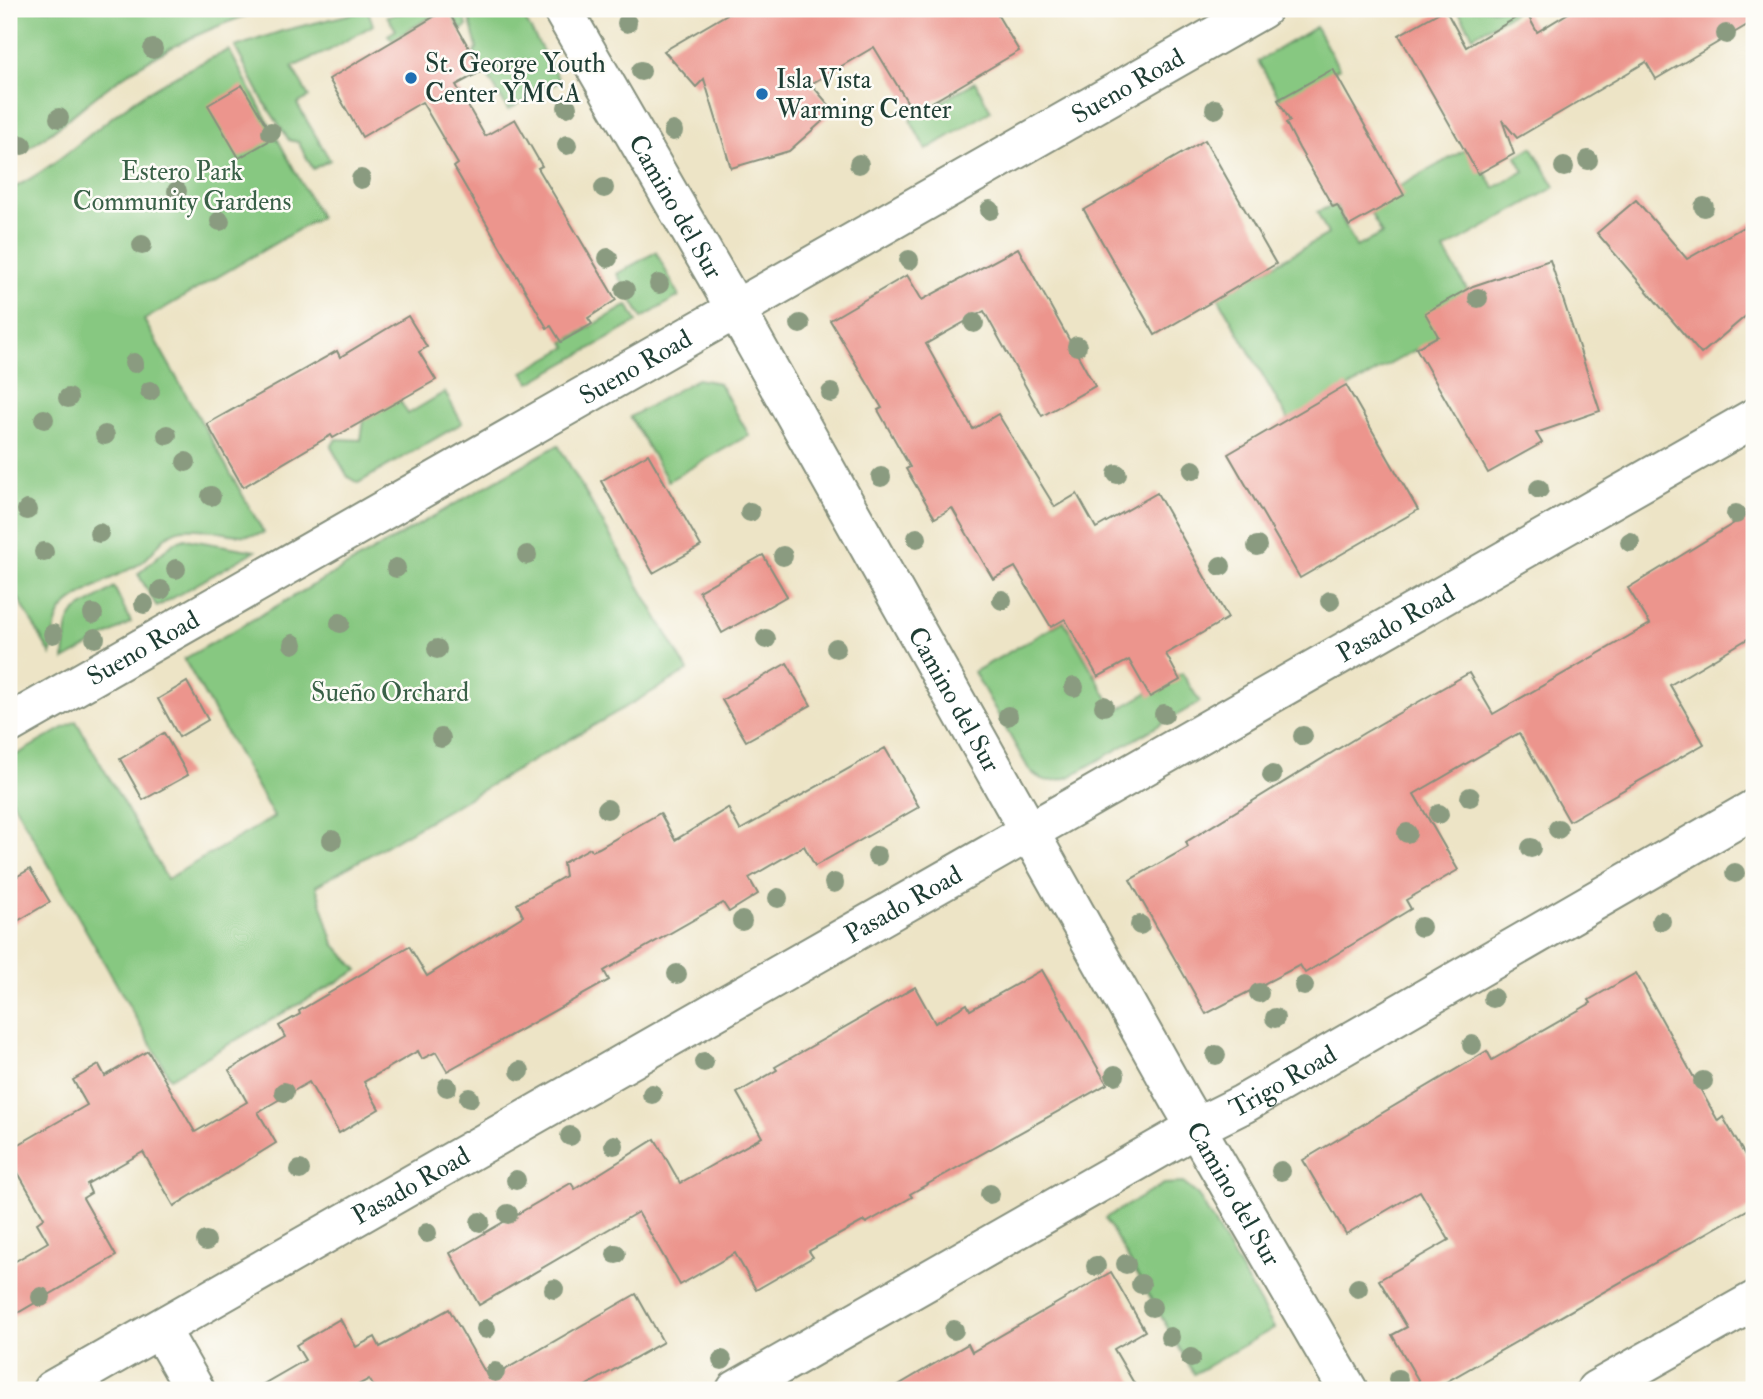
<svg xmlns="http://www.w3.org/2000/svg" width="1763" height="1399" font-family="'IM FELL Double Pica',serif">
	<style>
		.green { fill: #87c881; stroke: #53825a; stroke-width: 2 }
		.building { fill: #ec958d }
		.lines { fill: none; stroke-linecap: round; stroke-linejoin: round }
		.minor-casing { stroke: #86907d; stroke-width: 42 }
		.minor { stroke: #fff; stroke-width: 38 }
		.tree { fill: #8a9b80 }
		.poi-dot { fill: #1f6fb2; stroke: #fdfcf7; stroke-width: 2.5 }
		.labels { text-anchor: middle; stroke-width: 5; stroke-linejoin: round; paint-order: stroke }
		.poi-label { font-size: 26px; fill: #1f3d34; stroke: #fdfcf7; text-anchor: start }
		.street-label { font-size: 26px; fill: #1f3d34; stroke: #fdfcf7 }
		.park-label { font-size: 26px; fill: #396047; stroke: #fdfcf7 }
	</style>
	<rect width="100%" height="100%" fill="#fdfcf7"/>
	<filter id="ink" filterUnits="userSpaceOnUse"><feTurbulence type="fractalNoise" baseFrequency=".0143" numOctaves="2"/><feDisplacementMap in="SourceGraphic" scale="14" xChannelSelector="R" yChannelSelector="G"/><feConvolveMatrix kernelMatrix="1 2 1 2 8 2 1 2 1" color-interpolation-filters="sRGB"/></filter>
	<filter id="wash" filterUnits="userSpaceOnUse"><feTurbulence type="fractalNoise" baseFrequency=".00686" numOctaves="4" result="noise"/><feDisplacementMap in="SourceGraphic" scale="28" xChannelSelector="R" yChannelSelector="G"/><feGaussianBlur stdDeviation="1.57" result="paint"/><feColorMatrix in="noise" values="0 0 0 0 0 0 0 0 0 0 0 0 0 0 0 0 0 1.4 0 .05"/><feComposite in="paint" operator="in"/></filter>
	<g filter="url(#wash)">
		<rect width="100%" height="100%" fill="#ede4c6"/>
		<g class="green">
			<path d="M9,9H265C216,25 168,46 125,75C85,102 51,137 9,160Z"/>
			<polygon points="421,9 444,9 392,40 388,35 396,30 387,16"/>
			<polygon points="449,9 462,9 467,26 461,30"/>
			<polygon points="467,9 519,9 560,81 508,110 474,53 477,48"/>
			<polygon points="1457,9 1520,9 1473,36"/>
			<polygon points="368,10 373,25 328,51 292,67 309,97 297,104 330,160 313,169 298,142 289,140 264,102 235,47 282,31"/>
			<polygon points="1316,27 1339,68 1281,101 1258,61"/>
			<path d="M229,50L320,217L144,320L264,533C237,541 211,526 183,529C160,532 156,555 138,565C120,574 76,594 64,608C53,620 54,640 51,655L9,582V190C52,170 86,136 124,108C156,84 192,67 229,50Z"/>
			<polygon points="975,82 991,111 926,150 910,120"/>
			<polygon points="1470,147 1494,188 1524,171 1516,157 1532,147 1555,187 1444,250 1481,313 1289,421 1218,297 1328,234 1317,212 1335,204 1356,247 1382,234 1369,210 1398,187"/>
			<polygon points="656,252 679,296 642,318 617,274"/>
			<polygon points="628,305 637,322 530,383 523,372 567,347 564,342"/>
			<polygon points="697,379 719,383 749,435 668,481 630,417"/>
			<polygon points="445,392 462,423 358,483 348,477 331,447 336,439 361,440 364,420 399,399 408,414"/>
			<polygon points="558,445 688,671 316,886 334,944 358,970 170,1078 9,795 9,759 76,721 167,879 274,817 184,659"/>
			<polygon points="185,539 255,551 157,607 138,574 173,543"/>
			<path d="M114,587L131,622L64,660C67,600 72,618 114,587Z"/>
			<path d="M1064,621L1115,711L1182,673L1200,702L1069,777C1050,783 1041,783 1028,768L974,672Z"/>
			<polygon points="1183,1183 1198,1195 1274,1328 1194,1374 1105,1218 1164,1184"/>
		</g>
		<g id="blocks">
			<g class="building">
				<polygon points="447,9 482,71 456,85 485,136 515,119 542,166 538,168 616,300 588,318 592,324 561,342 551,326 547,328 454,167 458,164 422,102 362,137 329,79"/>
				<polygon points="736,9 994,9 1019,51 914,113 874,47 811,84 834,111 789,151 731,168 704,79 696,87 664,51"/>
				<polygon points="1445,9 1466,47 1526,12 1537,32 1575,9 1754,9 1754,21 1656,79 1646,62 1517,138 1502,120 1514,154 1478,174 1399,35"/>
				<polygon points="1333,69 1404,195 1349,226 1337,205 1333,207 1299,148 1286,123 1290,121 1278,100"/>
				<polygon points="242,85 274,138 239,158 208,105"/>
				<polygon points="1205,140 1276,264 1155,335 1084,210"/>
				<polygon points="1636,200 1687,259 1754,221 1754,309 1701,354 1597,233"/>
				<polygon points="1018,248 1095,386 1042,416 984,311 926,344 973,429 998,414 1055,507 1077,494 1096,528 1157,493 1228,618 1166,654 1180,680 1150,697 1129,660 1098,677 1065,619 1051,627 1015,567 993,579 952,508 935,518 906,469 910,467 878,410 882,408 830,320 907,275 922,300"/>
				<polygon points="1550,260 1600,411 1536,433 1542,443 1488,473 1416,348 1438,336 1425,313 1473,286"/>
				<polygon points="408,316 427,347 419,352 436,380 333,438 331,435 243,487 207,424 337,351 340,357"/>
				<polygon points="1346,385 1418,510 1300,578 1228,454"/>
				<polygon points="648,454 701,546 653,573 601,481"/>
				<polygon points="1754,511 1754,635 1670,685 1704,744 1569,821 1519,733 1414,794 1458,870 1406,900 1411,909 1305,973 1300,965 1206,1014 1130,880 1188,847 1186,842 1364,733 1469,673 1493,714 1650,624 1628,588"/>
				<polygon points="763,555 787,596 722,633 699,591"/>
				<polygon points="787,663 811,705 746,741 722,700"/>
				<polygon points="187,682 208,720 179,737 158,699"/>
				<polygon points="164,733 188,775 143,800 120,759"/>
				<polygon points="885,748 919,807 815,866 804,846 749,878 758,894 729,912 723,903 604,971 609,980 447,1071 436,1052 422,1059 418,1051 364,1082 379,1109 339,1133 309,1082 258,1112 276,1143 174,1206 143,1152 87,1184 91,1193 83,1198 116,1256 9,1318 9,1265 48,1242 37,1223 44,1218 9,1157 9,1150 87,1105 73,1080 99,1065 105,1076 148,1051 195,1132 247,1102 229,1070 285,1037 279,1026 300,1014 299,1011 409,946 427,976 523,916 517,904 565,876 563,863 590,848 592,851 599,848 660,813 675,840 728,808 740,830"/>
				<polygon points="30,869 50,902 9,926 9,881"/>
				<polygon points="1042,970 1107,1084 910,1194 912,1197 866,1223 864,1221 809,1251 813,1257 756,1290 735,1253 680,1285 638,1212 479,1305 450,1253 571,1183 575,1189 655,1139 680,1183 762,1137 737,1093 777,1070 775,1067 915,987 935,1023 967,1004 970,1010"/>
				<polygon points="1636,973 1718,1121 1723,1117 1754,1171 1754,1206 1432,1390 1424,1390 1392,1335 1407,1327 1379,1280 1449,1240 1420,1191 1346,1234 1303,1160 1487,1051 1492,1060 1591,1003 1589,1000"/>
				<polygon points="1111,1272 1145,1331 1114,1349 1138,1390 890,1390 968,1344 972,1352"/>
				<polygon points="636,1294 663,1342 578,1390 376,1390 369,1379 349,1390 253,1390 305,1360 296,1345 340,1319 356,1347 375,1337 380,1347 449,1309 489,1379"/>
			</g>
		</g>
	</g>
	<g filter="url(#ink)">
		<use href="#blocks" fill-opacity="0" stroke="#86907d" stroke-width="2"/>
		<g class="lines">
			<defs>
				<g id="minor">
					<path id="s1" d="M562,9L735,308L1181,1102L1348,1390"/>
					<path id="s2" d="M9,724L1262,9"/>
					<polyline points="160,1329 195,1390"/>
					<path id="s3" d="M52,1390L1754,418"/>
					<path id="s4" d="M736,1390L1195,1128L1243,1104L1754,809"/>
					<polyline points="1596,1390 1754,1301"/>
				</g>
			</defs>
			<use href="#minor" class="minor-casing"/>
			<use href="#minor" class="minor"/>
		</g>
		<g class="tree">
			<circle cx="627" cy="23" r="10"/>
			<circle cx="1726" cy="34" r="10"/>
			<circle cx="153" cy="49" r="10"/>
			<circle cx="641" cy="71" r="10"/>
			<circle cx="567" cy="107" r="10"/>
			<circle cx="1215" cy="109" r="10"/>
			<circle cx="59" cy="118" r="10"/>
			<circle cx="673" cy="131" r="10"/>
			<circle cx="271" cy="132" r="10"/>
			<circle cx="22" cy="145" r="10"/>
			<circle cx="567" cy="145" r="10"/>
			<circle cx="1588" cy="160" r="10"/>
			<circle cx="859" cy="164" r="10"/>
			<circle cx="1564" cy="167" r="10"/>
			<circle cx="361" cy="179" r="10"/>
			<circle cx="604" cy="188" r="10"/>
			<circle cx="177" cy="191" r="10"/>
			<circle cx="1704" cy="207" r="10"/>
			<circle cx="990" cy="210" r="10"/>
			<circle cx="220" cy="221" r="10"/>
			<circle cx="142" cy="245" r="10"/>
			<circle cx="608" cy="258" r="10"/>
			<circle cx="909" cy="260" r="10"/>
			<circle cx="659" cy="284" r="10"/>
			<circle cx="625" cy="290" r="10"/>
			<circle cx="1478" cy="298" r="10"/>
			<circle cx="974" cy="323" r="10"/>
			<circle cx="800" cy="324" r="10"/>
			<circle cx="1077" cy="346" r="10"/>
			<circle cx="134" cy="363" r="10"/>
			<circle cx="150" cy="391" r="10"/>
			<circle cx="831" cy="393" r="10"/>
			<circle cx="68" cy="398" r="10"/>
			<circle cx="44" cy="419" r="10"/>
			<circle cx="105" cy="435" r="10"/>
			<circle cx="167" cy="435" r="10"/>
			<circle cx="186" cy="462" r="10"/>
			<circle cx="1193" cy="470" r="10"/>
			<circle cx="1117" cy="474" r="10"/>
			<circle cx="881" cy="477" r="10"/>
			<circle cx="1539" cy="489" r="10"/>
			<circle cx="211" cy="496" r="10"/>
			<circle cx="27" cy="510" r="10"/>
			<circle cx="750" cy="512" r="10"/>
			<circle cx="1736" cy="514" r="10"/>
			<circle cx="99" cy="533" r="10"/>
			<circle cx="917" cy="538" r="10"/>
			<circle cx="1630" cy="542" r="10"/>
			<circle cx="1257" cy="546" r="10"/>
			<circle cx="44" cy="552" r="10"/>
			<circle cx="527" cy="555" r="10"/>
			<circle cx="783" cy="556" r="10"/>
			<circle cx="1221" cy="566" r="10"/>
			<circle cx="396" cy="568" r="10"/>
			<circle cx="176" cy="569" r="10"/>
			<circle cx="161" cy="590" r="10"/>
			<circle cx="1002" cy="600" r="10"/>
			<circle cx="1330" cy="601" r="10"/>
			<circle cx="144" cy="604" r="10"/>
			<circle cx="93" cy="614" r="10"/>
			<circle cx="340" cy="623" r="10"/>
			<circle cx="53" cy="634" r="10"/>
			<circle cx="95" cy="638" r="10"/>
			<circle cx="766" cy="639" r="10"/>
			<circle cx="293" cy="644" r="10"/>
			<circle cx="836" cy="648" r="10"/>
			<circle cx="437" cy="649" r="10"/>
			<circle cx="1074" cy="687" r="10"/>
			<circle cx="1104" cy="706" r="10"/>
			<circle cx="1164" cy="714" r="10"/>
			<circle cx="1008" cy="716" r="10"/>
			<circle cx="1303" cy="736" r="10"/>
			<circle cx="441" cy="738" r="10"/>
			<circle cx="1272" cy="775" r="10"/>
			<circle cx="1470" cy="797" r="10"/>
			<circle cx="607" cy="809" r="10"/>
			<circle cx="1439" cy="814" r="10"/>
			<circle cx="1558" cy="829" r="10"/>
			<circle cx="1407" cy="833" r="10"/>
			<circle cx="332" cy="840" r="10"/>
			<circle cx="1531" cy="848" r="10"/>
			<circle cx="877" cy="856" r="10"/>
			<circle cx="1735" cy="873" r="10"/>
			<circle cx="834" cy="883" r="10"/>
			<circle cx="778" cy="898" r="10"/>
			<circle cx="742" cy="921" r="10"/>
			<circle cx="1661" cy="921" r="10"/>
			<circle cx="1140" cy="925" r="10"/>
			<circle cx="1421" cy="927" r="10"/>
			<circle cx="677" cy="974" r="10"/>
			<circle cx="1304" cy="986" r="10"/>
			<circle cx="1259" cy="993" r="10"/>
			<circle cx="1493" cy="998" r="10"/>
			<circle cx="1275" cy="1018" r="10"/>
			<circle cx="1472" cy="1045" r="10"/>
			<circle cx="1216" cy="1055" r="10"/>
			<circle cx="704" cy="1062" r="10"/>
			<circle cx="520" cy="1071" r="10"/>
			<circle cx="1115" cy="1075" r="10"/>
			<circle cx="1703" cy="1081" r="10"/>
			<circle cx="447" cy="1087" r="10"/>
			<circle cx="284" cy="1092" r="10"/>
			<circle cx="652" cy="1094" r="10"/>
			<circle cx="469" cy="1098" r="10"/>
			<circle cx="570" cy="1136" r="10"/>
			<circle cx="614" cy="1145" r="10"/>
			<circle cx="300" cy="1170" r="10"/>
			<circle cx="1281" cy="1171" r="10"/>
			<circle cx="516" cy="1180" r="10"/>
			<circle cx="990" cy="1194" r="10"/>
			<circle cx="508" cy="1214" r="10"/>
			<circle cx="480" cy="1222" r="10"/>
			<circle cx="427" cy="1233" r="10"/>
			<circle cx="206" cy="1241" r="10"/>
			<circle cx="616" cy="1254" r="10"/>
			<circle cx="1126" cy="1264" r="10"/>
			<circle cx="1096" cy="1266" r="10"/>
			<circle cx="1141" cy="1284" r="10"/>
			<circle cx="1358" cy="1288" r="10"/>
			<circle cx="554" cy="1289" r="10"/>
			<circle cx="41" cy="1297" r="10"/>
			<circle cx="1152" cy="1307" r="10"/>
			<circle cx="486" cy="1329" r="10"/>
			<circle cx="954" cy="1330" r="10"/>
			<circle cx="1170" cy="1337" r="10"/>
			<circle cx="1191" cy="1358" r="10"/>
			<circle cx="722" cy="1360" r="10"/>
			<circle cx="495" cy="1372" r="10"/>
			<circle cx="1398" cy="1379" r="10"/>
		</g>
	</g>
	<g class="poi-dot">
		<circle cx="411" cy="78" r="7"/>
		<circle cx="762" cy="94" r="7"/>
	</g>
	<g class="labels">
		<g class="poi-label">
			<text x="425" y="72">St. George Youth<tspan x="425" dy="30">Center YMCA</tspan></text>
			<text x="776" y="88">Isla Vista<tspan x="776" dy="30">Warming Center</tspan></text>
		</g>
		<g class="street-label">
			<text dy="9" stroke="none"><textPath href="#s2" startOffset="1288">Sueno Road</textPath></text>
			<text dy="9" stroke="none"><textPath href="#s1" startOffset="228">Camino del Sur</textPath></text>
			<text dy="9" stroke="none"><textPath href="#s2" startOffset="721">Sueno Road</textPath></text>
			<text dy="9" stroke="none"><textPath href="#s3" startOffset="1547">Pasado Road</textPath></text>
			<text dy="9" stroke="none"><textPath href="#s2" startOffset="154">Sueno Road</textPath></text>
			<text dy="9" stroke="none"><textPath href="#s1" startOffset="794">Camino del Sur</textPath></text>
			<text dy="9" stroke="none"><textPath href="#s3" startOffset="980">Pasado Road</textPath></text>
			<text dy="9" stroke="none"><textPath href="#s4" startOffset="628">Trigo Road</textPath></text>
			<text dy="9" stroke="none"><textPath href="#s3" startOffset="413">Pasado Road</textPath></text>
			<text dy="9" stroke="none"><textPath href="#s1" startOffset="1362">Camino del Sur</textPath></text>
		</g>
		<g class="park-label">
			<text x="182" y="180">Estero Park<tspan x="182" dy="30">Community Gardens</tspan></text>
			<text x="390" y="701">Sueño Orchard</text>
		</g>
	</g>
	<rect width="1763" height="1399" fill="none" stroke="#fdfcf7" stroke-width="35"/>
</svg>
